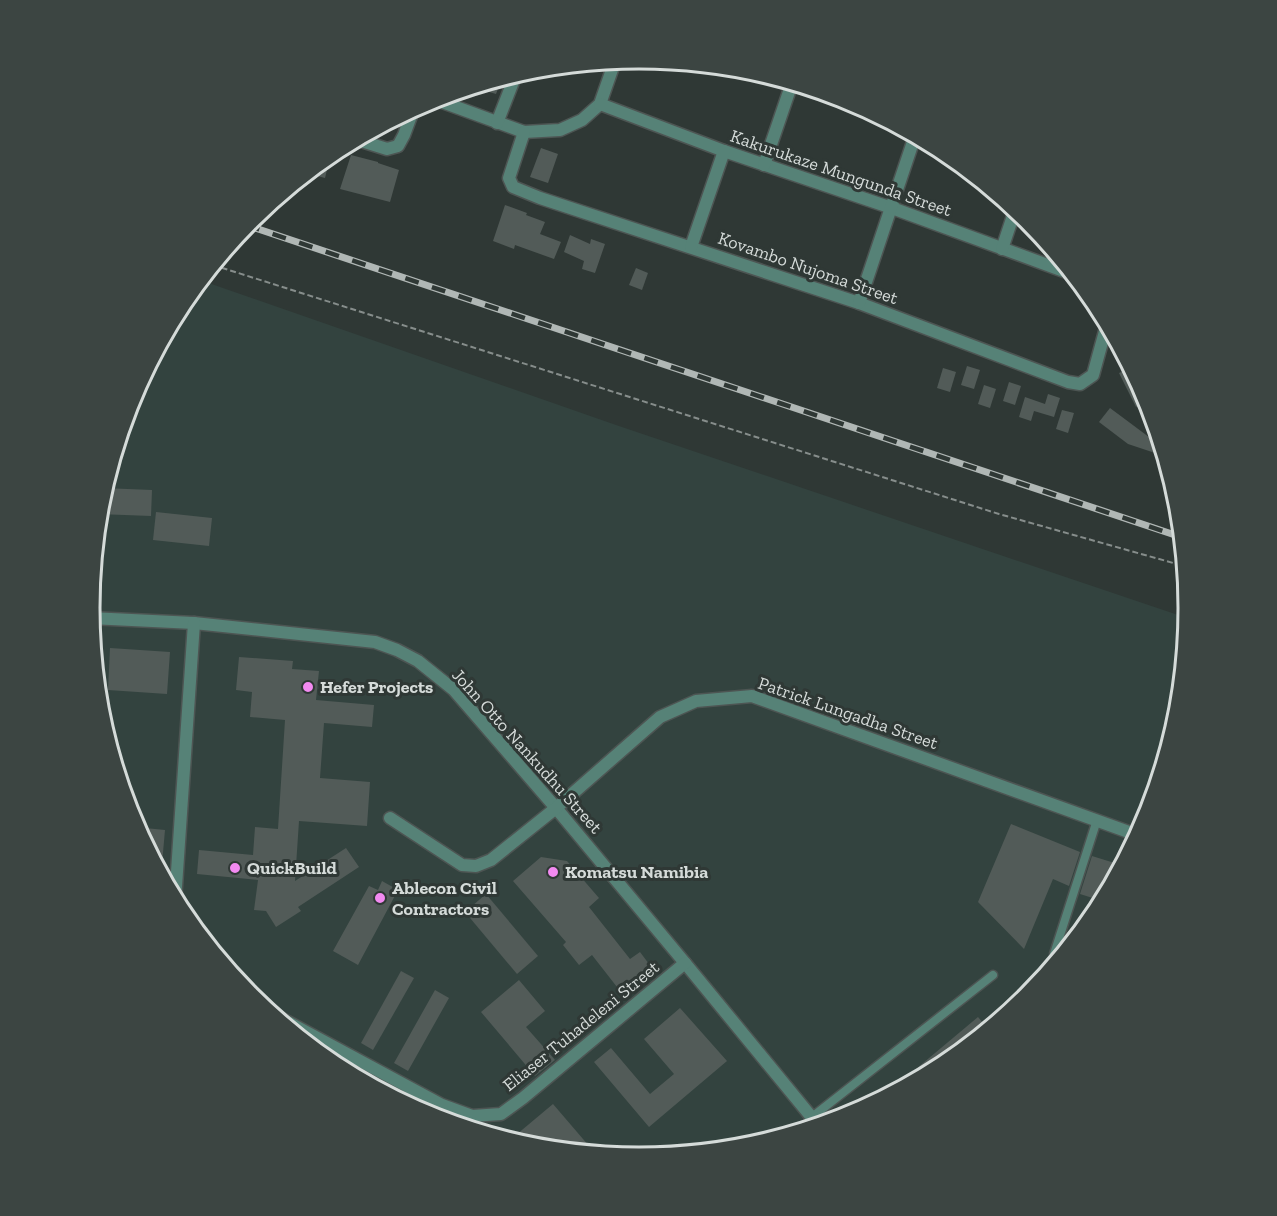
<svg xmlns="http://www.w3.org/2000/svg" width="1277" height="1216" font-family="'Zilla Slab',serif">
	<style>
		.built { fill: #33433f }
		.building { fill: #525b58 }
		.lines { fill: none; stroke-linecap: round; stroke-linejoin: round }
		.lane-casing { stroke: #4d5553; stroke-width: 11 }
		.street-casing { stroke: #4d5553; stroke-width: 15 }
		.path { stroke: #868d8b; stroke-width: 2; stroke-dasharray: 6 3; stroke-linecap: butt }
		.lane { stroke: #568277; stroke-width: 8 }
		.street { stroke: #568277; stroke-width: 12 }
		.rail-casing { stroke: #b0b7b5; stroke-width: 7 }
		.rail { stroke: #2f3835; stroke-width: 4.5; stroke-dasharray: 14; stroke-linecap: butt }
		.poi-dot { fill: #f38af1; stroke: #2f3835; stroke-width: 2 }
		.labels { text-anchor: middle; stroke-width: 6; stroke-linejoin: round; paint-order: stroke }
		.street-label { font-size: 18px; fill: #d5dbd9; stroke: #2f3835 }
		.poi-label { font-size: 18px; font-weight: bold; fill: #d5dbd9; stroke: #2f3835; text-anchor: start }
		.rim { fill: none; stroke: #d5dbd9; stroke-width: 3 }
	</style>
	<rect width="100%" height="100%" fill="#2f3835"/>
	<polygon class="built" points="200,280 616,425 1187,618 1177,716 1146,819 1095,914 1027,997 943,1065 848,1116 745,1147 638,1157 531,1147 428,1116 333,1065 250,996 181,913 131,818 99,715 89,608 100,500 131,397 182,302"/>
	<g class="building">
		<polygon points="502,78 496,94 473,87 488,82"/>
		<polygon points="541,148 558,154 548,183 530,177"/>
		<polygon points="331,153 325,178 306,173"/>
		<polygon points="351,155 378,162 378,163 399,170 390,202 340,189"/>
		<polygon points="505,205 527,213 526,215 545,222 540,234 561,242 554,259 515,245 514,249 493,241"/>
		<polygon points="570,235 590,244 591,239 605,244 595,273 582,269 584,261 564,252"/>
		<polygon points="636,268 648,273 642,290 629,285"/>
		<polygon points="967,366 980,370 974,389 961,385"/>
		<polygon points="943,368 956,372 950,392 937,388"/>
		<polygon points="1130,368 1147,401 1136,407 1119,373"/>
		<polygon points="1009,382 1021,386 1015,405 1003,401"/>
		<polygon points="984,385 996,389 990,408 978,404"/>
		<polygon points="1048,394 1060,398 1054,417 1034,411 1031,421 1019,417 1025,397 1045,404"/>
		<polygon points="1110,408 1161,446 1164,456 1128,444 1099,422"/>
		<polygon points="1062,410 1074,413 1068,433 1056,429"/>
		<polygon points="103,488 152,490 151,516 98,514 100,500"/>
		<polygon points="156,512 212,518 209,546 153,540"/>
		<polygon points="110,648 170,652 167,694 108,690"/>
		<polygon points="239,657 293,661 292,669 319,671 316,700 374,705 372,727 324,723 320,778 370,782 367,826 299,821 295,881 346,848 359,867 298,907 301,911 276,927 266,911 254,910 258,880 197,874 199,850 253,855 255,827 278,829 285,720 250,717 252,692 236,690"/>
		<polygon points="1011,824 1080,852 1069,886 1053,879 1024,949 978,902"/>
		<polygon points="135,827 165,830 161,875 149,853"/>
		<polygon points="1092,856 1121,865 1102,901 1080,894"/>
		<polygon points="541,857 567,861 599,898 589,907 630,959 640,952 655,972 624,996 592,955 579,965 563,945 566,942 513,881"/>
		<polygon points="382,881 398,890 358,965 333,951 369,886 378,890"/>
		<polygon points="486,894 538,956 517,974 465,912"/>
		<polygon points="401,971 414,978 373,1050 361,1043"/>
		<polygon points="519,980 545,1011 526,1027 555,1060 535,1076 481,1012"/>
		<polygon points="435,990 449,998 408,1071 394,1063"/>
		<polygon points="680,1008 727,1061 649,1127 594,1062 611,1048 650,1094 674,1074 644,1039"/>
		<polygon points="978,1017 988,1029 944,1065 901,1088 898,1084"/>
		<polygon points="553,1104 595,1153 531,1147 510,1140"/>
	</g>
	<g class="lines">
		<defs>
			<g id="lane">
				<polyline points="1054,954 1097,820"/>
				<polyline points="812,1117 993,975"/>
			</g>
			<g id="street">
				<polyline points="434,99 524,132 560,130 582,120 600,104 615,61"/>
				<polyline points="600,104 724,151 892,208 1072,274"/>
				<polyline points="497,123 516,74"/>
				<polyline points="524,132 509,178 513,187 540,198 859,303 1068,382 1080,384 1093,375 1107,324"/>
				<polyline points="355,139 387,149 398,146 404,135 414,108"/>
				<polyline points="764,165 792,83"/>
				<polyline points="691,247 724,151"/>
				<polyline points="1002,249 1015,210"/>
				<polyline points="859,303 915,136"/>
				<polyline points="90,618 194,623 375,642 397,650 418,661 454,690 556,808 685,963 818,1125"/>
				<polyline points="390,818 462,865 476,866 491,860 556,808 660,717 696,701 752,696 1137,835"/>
				<polyline points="175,901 194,623"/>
				<polyline points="271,1013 442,1105 472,1116 501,1114 523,1098 685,963"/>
			</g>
		</defs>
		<use href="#lane" class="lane-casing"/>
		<use href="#street" class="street-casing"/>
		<polyline class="path" points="213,265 999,514 1184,566"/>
		<use href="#lane" class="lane"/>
		<use href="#street" class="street"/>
		<defs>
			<polyline id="rail" points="246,225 1181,537"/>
		</defs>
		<use href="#rail" class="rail-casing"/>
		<use href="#rail" class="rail"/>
	</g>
	<g class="poi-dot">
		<circle cx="308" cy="687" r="6"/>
		<circle cx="235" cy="868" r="6"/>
		<circle cx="553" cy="872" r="6"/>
		<circle cx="380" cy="898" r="6"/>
	</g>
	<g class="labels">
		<g class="street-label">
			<text transform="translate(841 173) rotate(19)" y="6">Kakurukaze Mungunda Street</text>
			<text transform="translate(808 268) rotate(19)" y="6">Kovambo Nujoma Street</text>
			<text transform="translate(848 713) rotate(19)" y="6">Patrick Lungadha Street</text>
			<text transform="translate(527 751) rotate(48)" y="6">John Otto Nankudhu Street</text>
			<text transform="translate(581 1026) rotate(-39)" y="6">Eliaser Tuhadeleni Street</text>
		</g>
		<g class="poi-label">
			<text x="320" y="693">Hefer Projects</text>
			<text x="247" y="874">QuickBuild</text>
			<text x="565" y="878">Komatsu Namibia</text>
			<text x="392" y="894">Ablecon Civil<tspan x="392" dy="21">Contractors</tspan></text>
		</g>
	</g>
	<path d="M0 0H1277V1216H0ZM100 608a539 539 0 1 1 1078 0a539 539 0 1 1-1078 0Z" fill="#3c4542" fill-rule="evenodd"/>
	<path class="rim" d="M100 608a539 539 0 1 1 1078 0a539 539 0 1 1-1078 0Z"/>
</svg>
